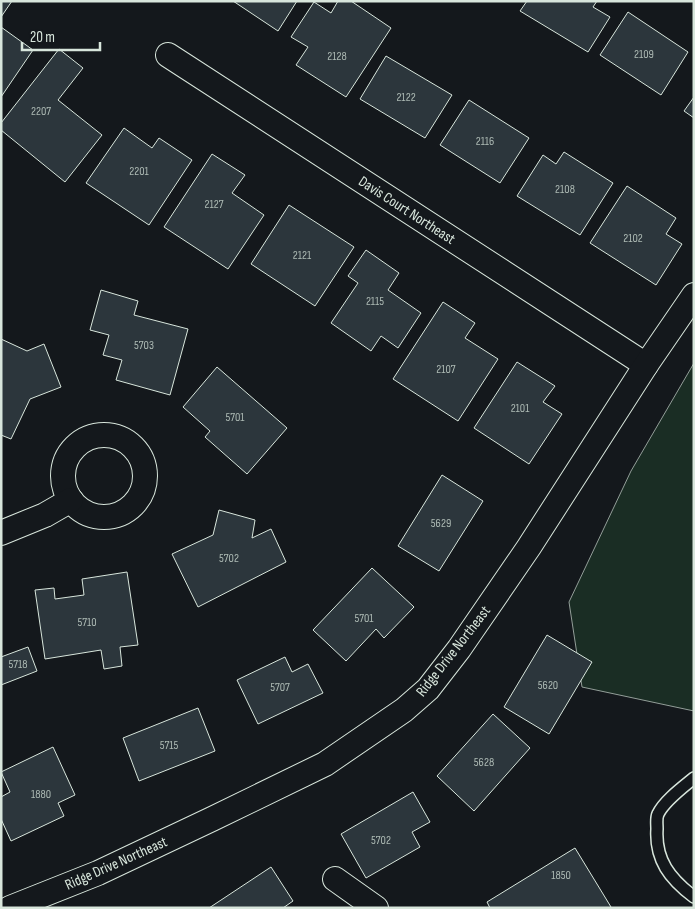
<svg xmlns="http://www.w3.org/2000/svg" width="695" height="909" font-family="'Sofia Sans Condensed',sans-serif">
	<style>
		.green { fill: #1a2d24; stroke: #939e99 }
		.building { fill: #2c363c; stroke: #d8e6dc }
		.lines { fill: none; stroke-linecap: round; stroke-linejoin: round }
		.lane-casing { stroke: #d8e6dc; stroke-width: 14 }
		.street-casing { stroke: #d8e6dc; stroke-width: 26 }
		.lane { stroke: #14181c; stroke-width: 11 }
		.street { stroke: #14181c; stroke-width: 24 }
		.labels { text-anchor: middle; stroke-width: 4; stroke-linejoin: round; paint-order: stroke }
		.number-label { font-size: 12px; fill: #adbab4 }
		.street-label { font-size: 15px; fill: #d8e6dc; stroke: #14181c }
	</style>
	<rect width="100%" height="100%" fill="#14181c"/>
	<polygon class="green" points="694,363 694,711 582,687 569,602 631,471"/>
	<g class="building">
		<polygon points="1,1 12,1 1,17"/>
		<polygon points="233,1 297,1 278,31"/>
		<polygon points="338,1 351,1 391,28 346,97 296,65 308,47 291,37 314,2 331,13"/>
		<polygon points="527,1 597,1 593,7 610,17 588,52 520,11"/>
		<polygon points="628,12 688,52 661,95 600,55"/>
		<polygon points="1,27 33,50 1,97"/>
		<polygon points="59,49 83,68 58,100 102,135 65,182 1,130 1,123"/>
		<polygon points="386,56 452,95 425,138 360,99"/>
		<polygon points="694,97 694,118 684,111"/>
		<polygon points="469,100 529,138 500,183 440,145"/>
		<polygon points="124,128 152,148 159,138 192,160 149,225 86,183"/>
		<polygon points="564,152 613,183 580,235 517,196 543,155 556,164"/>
		<polygon points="212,154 245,175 232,193 264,215 228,269 164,227"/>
		<polygon points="627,186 676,218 666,234 682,244 656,285 590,243"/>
		<polygon points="289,205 354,247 315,306 251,264"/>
		<polygon points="366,250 399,273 388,290 421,313 398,348 381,336 371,351 331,323 358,283 348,276"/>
		<polygon points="101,290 138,301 134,315 188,329 170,395 116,380 122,360 103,355 109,335 90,330"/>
		<polygon points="443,302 475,323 465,338 498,359 458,421 393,379"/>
		<polygon points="1,339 27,351 44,344 61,387 30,399 11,439 1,435"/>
		<polygon points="517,362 555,386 543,402 562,414 529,464 474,428"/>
		<polygon points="217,367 287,428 247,474 205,437 210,431 183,407"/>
		<polygon points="442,475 483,501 439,571 398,546"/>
		<polygon points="219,510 255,520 252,538 271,529 286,562 198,607 172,554 213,535"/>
		<polygon points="372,568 414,607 384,638 376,629 346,661 313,630"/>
		<polygon points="127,572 138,645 120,647 122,666 104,669 101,650 45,659 35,590 54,588 55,599 84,595 82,579"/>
		<polygon points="547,635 592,662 549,734 504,707"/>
		<polygon points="28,647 37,671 1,685 1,657"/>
		<polygon points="285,657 292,672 308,664 323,693 258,724 237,680"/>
		<polygon points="198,708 215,751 139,781 123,738"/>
		<polygon points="493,714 530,748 474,811 437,776"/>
		<polygon points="53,747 75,795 58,803 64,816 11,841 1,819 1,797 10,792 1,772"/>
		<polygon points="413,792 430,822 412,832 420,847 366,878 341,834"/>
		<polygon points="575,848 611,907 609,908 490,908 487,902"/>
		<polygon points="271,867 293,901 283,908 209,908"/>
	</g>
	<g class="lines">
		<defs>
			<path id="lane" d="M694,778C683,787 664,801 658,814C656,818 657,824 657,829C655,860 670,879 694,897"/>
			<g id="street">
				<polyline points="168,55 646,365"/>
				<circle cx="104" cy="476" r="41"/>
				<polyline points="1,533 45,515 71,500"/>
				<polyline points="335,879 376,908"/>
				<polyline points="10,908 98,873 212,819 325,764 404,710 428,689 459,649 529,547 646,365 694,295"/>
			</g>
		</defs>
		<use href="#lane" class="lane-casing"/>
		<use href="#street" class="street-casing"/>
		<use href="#lane" class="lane"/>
		<use href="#street" class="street"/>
	</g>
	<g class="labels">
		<g class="number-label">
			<text x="644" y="58">2109</text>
			<text x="337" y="60">2128</text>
			<text x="406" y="101">2122</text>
			<text x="41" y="115">2207</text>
			<text x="485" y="145">2116</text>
			<text x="139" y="175">2201</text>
			<text x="565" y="193">2108</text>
			<text x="214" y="208">2127</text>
			<text x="633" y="242">2102</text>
			<text x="302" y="259">2121</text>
			<text x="375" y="305">2115</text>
			<text x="144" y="349">5703</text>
			<text x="446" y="373">2107</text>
			<text x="520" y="412">2101</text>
			<text x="235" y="421">5701</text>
			<text x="441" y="527">5629</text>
			<text x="229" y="562">5702</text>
			<text x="364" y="622">5701</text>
			<text x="87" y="626">5710</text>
			<text x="18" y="668">5718</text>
			<text x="548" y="689">5620</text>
			<text x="280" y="691">5707</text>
			<text x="169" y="749">5715</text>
			<text x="484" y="766">5628</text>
			<text x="41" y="798">1880</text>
			<text x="381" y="844">5702</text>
			<text x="561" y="879">1850</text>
		</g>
		<g class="street-label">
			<text transform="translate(407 210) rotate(33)" y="5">Davis Court Northeast</text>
			<text transform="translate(453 651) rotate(-52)" y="5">Ridge Drive Northeast</text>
			<text transform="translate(116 863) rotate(-24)" y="5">Ridge Drive Northeast</text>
		</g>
	</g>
	<rect width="695" height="909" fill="none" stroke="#d8e6dc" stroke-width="5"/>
	<path d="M22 42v8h78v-8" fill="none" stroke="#d8e6dc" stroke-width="2.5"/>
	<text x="30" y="42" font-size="15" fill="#d8e6dc" stroke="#14181c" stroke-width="4" paint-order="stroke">20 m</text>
</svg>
